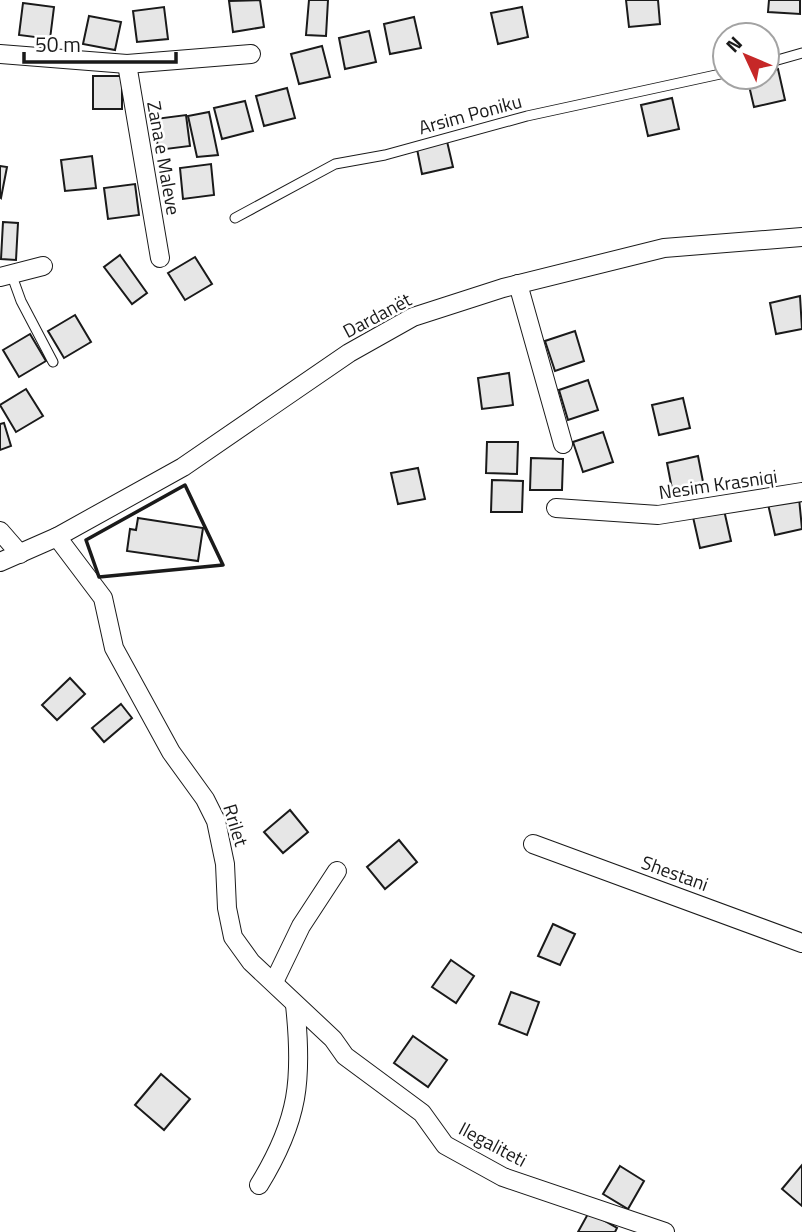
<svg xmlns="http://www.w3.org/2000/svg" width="802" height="1232" font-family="'Titillium Web',sans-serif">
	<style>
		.building { fill: #e6e6e6; stroke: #1a1a1a; stroke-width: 2 }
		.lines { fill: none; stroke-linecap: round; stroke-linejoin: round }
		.lane-casing { stroke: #1a1a1a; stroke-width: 11 }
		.street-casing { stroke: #1a1a1a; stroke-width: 20 }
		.lane { stroke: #fff; stroke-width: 9 }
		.street { stroke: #fff; stroke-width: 18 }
		.wall { stroke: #1a1a1a; stroke-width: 3.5 }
		.labels { text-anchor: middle; stroke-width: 5; stroke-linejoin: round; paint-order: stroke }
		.street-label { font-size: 19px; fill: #1a1a1a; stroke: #fff }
	</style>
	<rect width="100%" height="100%" fill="#fff"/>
	<g class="building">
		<polygon points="260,0 264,27 233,32 229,1"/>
		<polygon points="309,0 328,0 326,36 306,35"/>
		<polygon points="626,0 658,0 660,24 629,27"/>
		<polygon points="769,0 800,0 800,14 768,12"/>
		<polygon points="23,3 54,7 50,39 19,35"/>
		<polygon points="164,7 168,39 137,42 133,11"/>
		<polygon points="522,7 528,37 498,44 491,13"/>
		<polygon points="89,16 121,22 115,50 83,44"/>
		<polygon points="414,17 421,48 390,54 384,24"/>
		<polygon points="369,31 376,62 345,69 339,38"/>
		<polygon points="322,46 330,77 299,84 291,54"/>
		<polygon points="778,69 785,100 754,107 747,77 767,77 767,71"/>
		<rect x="93" y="76" width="29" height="33"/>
		<polygon points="287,88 295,118 264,126 256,96"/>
		<polygon points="672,98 679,129 648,136 641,105"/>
		<polygon points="245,101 253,131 222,139 214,108"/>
		<polygon points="209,112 218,155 197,157 188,116"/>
		<polygon points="186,115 190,146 158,150 155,119"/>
		<polygon points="446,137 453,167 422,174 416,144"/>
		<polygon points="92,156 96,188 65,191 61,160"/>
		<polygon points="211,164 214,195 183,199 180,168"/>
		<polygon points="0,166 7,167 1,198 0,197"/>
		<polygon points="135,184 139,215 108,219 104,188"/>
		<polygon points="3,222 18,223 16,260 1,259"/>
		<polygon points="120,255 147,293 132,304 104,267"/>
		<polygon points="195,257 212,284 185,300 168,273"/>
		<polygon points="800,296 802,329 776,334 770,303"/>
		<polygon points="75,315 91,342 64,358 48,331"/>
		<polygon points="575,331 584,361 555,371 545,341"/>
		<polygon points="30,334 46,361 19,377 3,350"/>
		<polygon points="509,373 513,405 482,409 478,378"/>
		<polygon points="588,380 598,410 568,420 559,390"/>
		<polygon points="26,389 43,416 16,432 0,405"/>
		<polygon points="683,398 690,428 659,435 652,405"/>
		<polygon points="4,423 11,446 0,450 0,424"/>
		<polygon points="603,432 613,462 583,472 573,442"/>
		<polygon points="487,442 518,442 517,474 486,473"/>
		<polygon points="698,456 704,487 673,494 667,463"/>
		<polygon points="531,458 563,459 562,490 530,490"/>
		<polygon points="418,468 425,499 398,504 391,473"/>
		<polygon points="492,480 523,481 522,512 491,512"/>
		<polygon points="799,498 802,529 775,535 768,504"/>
		<polygon points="724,510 731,541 700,548 693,517"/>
		<polygon points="138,518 203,528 198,561 127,551 130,529 136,530"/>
		<polygon points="70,678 85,694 57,720 42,705"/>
		<polygon points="121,704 132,718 104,742 92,728"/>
		<polygon points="290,810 308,832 283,853 264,832"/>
		<polygon points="399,840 417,862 385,889 367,867"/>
		<polygon points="553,924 575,934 560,965 538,956"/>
		<polygon points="451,960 474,976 456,1003 432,987"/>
		<polygon points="511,992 539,1002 527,1035 499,1024"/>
		<polygon points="413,1036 447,1060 428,1087 394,1063"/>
		<polygon points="161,1074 190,1099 164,1130 135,1105"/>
		<polygon points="802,1165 802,1206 782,1189"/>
		<polygon points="620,1166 644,1181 628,1209 603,1194"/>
		<polygon points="589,1212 617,1228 615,1232 578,1232"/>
	</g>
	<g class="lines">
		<defs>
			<g id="lane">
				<polyline points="767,63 802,53"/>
				<polyline points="235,218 335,164 385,155 527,116 725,73"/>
				<polyline points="12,276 21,301 53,362"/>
			</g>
			<g id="street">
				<polyline points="0,54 127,64 251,54"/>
				<polyline points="127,64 160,258"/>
				<polyline points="0,277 43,266"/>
				<polyline points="518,284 563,444"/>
				<polyline points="556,508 658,515 802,492"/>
				<polyline points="0,531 20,554"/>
				<polyline points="57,537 103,598 114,648 171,752 205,799 216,821 225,864 227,908 233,937 251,962 333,1039 345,1056 422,1113 445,1145 503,1177 665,1232"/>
				<polyline points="0,562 57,537 183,467 349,353 413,317 503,288 664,248 802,237"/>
				<polyline points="533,844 802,943"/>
				<polyline points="274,982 301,926 337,871"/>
				<path d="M259,1185C299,1120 303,1079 295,1005"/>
			</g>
		</defs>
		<use href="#lane" class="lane-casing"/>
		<use href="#street" class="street-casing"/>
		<use href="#lane" class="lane"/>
		<use href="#street" class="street"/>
		<polygon class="wall" points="185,485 223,565 99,577 86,540"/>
	</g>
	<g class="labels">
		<g class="street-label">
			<text transform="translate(470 114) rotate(-15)" y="7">Arsim Poniku</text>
			<text transform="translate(164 158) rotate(80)" y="7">Zana e Maleve</text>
			<text transform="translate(377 315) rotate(-28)" y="7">Dardanët</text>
			<text transform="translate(718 484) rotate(-8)" y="7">Nesim Krasniqi</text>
			<text transform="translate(236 825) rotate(73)" y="7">Rrilet</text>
			<text transform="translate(675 873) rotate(20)" y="7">Shestani</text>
			<text transform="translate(493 1144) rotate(28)" y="7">Ilegaliteti</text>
		</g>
	</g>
	<g transform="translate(746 56) rotate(314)"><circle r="33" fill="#ffffff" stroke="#a3a3a3" stroke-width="2"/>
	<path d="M0-5L12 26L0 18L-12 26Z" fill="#c62828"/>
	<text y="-10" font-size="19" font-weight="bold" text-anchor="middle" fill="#1a1a1a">N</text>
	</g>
	<path d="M24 52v10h152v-10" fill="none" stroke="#1a1a1a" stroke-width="3.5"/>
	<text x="35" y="52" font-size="21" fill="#1a1a1a" stroke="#ffffff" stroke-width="5" paint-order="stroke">50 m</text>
</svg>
